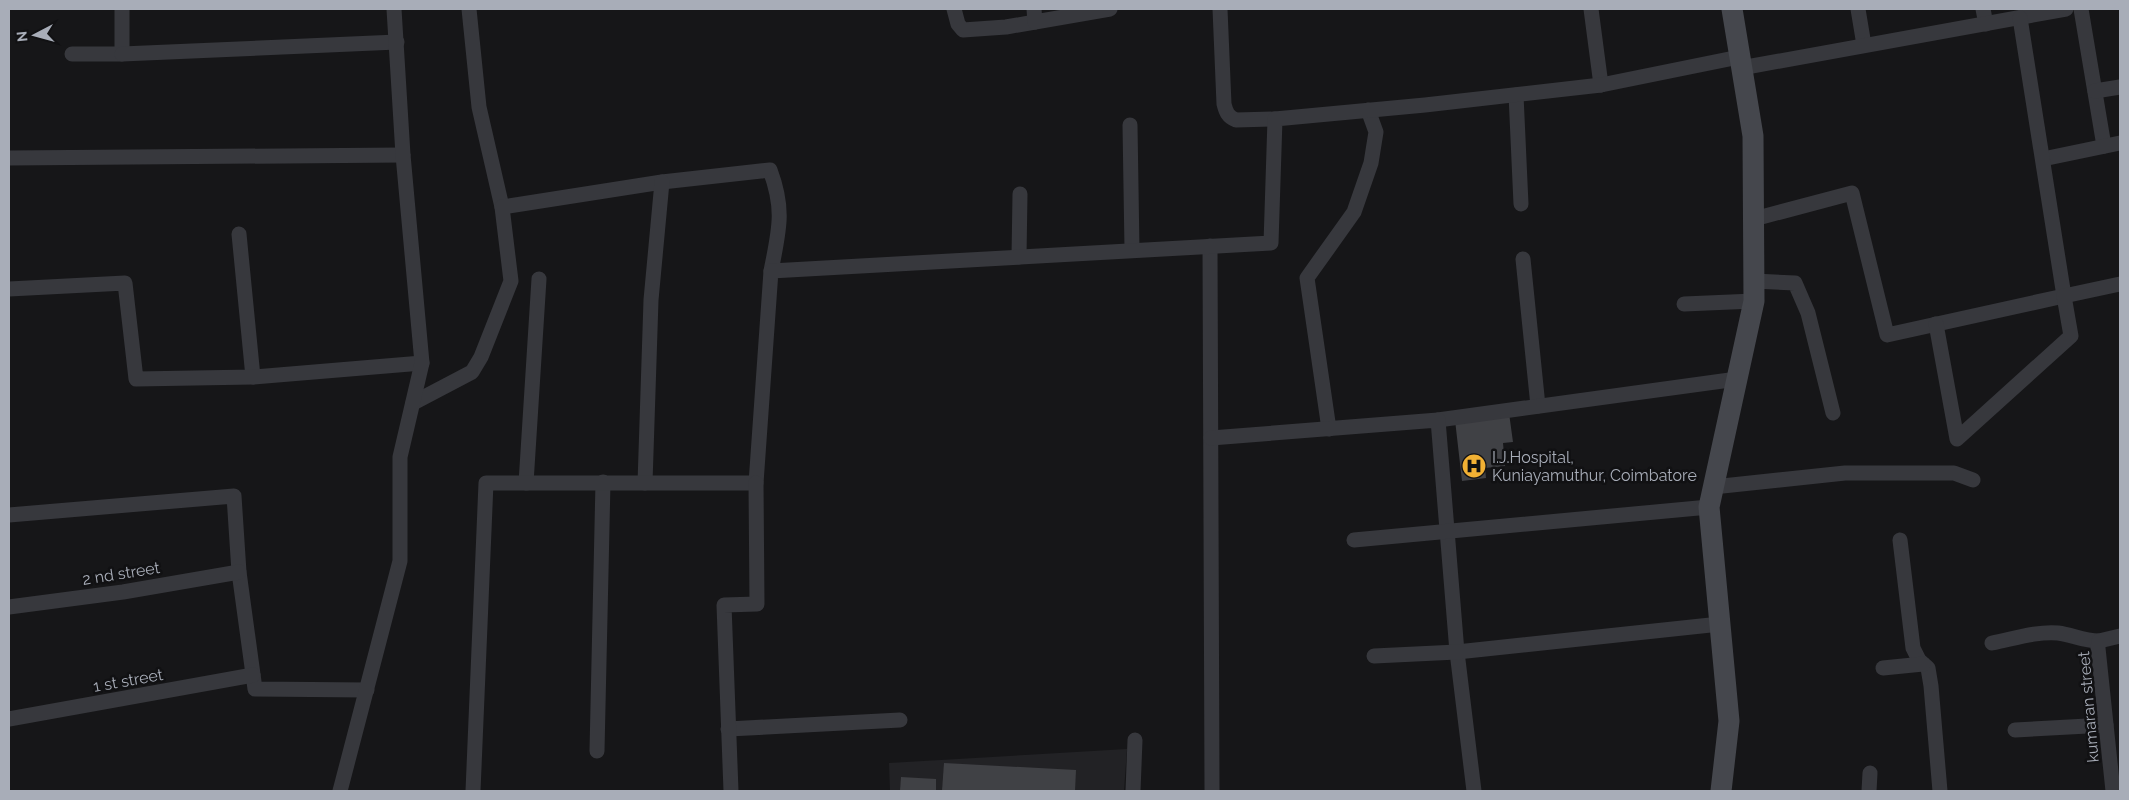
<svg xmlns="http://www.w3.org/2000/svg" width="2129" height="800" font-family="Raleway,sans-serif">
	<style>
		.built { fill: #222225 }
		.building { fill: #404145 }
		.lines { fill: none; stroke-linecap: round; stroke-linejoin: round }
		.street { stroke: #37383d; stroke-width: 15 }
		.secondary { stroke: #45474d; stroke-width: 21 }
		.labels { text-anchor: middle; stroke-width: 5; stroke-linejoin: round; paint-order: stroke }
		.poi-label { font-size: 16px; fill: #a8adb8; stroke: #111113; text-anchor: start }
		.street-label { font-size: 16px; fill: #a8adb8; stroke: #111113 }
	</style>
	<rect width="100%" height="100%" fill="#161618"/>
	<polygon class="built" points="1127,749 1124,791 890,791 889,763"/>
	<g class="building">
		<polygon points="1509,413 1513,442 1503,443 1505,466 1485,468 1486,478 1462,481 1455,420"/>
		<polygon points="944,763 1076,770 1075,791 942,791"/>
		<polygon points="901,777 936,779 936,791 900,791"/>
	</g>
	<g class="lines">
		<g class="street">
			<polyline points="469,9 479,107 502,207"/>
			<polyline points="954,9 958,24 963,30 1006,27 1035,22"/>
			<polyline points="1034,9 1035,22 1110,9"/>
			<path d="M1220,9L1224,104C1226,112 1228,117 1236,120L1275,119"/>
			<polyline points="1591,9 1601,85"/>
			<polyline points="1858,9 1864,45"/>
			<polyline points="1983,9 1986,24"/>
			<polyline points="2081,9 2104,146"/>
			<polyline points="72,54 122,54 122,9"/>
			<polyline points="122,54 397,42"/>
			<polyline points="1741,68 2066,9"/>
			<polyline points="2095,91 2120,87"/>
			<polyline points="1516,95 1521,204"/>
			<polyline points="1130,125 1132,250"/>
			<polyline points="9,158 403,155"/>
			<polyline points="2043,159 2120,143"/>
			<polyline points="1754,219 1852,193 1887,335 2064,296 2020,18"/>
			<polyline points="239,234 253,377"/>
			<polyline points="1210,246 1212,791"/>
			<polyline points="1019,257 1020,194"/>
			<polyline points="1523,259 1538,406"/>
			<polyline points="1754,281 1795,283 1808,313 1833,413"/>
			<polyline points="9,289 125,283 136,379 253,377 422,363"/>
			<polyline points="1684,304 1754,301"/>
			<polyline points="1936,324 1957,439 2071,336 2064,296 2120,284"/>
			<path d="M413,403L472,372L481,357L511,281L502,207L662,182L770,170C785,210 779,230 771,271"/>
			<polyline points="1438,420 1737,379"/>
			<polyline points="1329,429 1307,278 1354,212 1371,163 1376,132 1368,110"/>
			<polyline points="1211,438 1438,420 1457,652 1474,791"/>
			<polyline points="526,483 539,279"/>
			<polyline points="645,483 651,300 662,182"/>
			<polyline points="1713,487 1845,473 1954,473 1973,480"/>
			<polyline points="9,515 234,496 239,572 255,689 367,690"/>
			<polyline points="1354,540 1709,507"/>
			<polyline points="1900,540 1913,648 1919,660 1928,668 1931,686 1940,791"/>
			<polyline points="9,607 123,592 239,572"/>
			<path d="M1992,643C2013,639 2037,631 2058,633C2073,635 2083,641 2099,641"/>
			<polyline points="1374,656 1457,652 1720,624"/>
			<polyline points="1883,668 1923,664"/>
			<polyline points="9,719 253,675"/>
			<polyline points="728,729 900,720"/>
			<polyline points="2015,730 2106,725"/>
			<polyline points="597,751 603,482"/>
			<polyline points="340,791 400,561 400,457 422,363 403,155 394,9"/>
			<polyline points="473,791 486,483 756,483 771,271 1271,243 1275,119 1425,105 1601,85 1739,57"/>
			<polyline points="731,791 724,605 757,604 756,483"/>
			<polyline points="1133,791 1135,740"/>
			<polyline points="1869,791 1870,773"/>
			<polyline points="2113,791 2098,648 2099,641 2120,636"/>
		</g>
		<polyline class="secondary" points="1721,791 1729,721 1709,507 1754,301 1753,136 1732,9"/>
	</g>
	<defs>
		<symbol id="hospital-disc" viewBox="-11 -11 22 22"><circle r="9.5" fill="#f2b134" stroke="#111113"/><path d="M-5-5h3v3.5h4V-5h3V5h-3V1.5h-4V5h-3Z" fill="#111"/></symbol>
	</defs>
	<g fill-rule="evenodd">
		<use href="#hospital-disc" x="1460" y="452" width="28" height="28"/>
	</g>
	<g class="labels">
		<g class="poi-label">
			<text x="1492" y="463">I.J.Hospital,<tspan x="1492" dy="18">Kuniayamuthur, Coimbatore</tspan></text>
		</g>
		<g class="street-label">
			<text transform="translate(121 573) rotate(-9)" y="6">2 nd street</text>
			<text transform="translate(128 680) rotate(-10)" y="6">1 st street</text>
			<text transform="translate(2088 707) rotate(-95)" y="6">kumaran street</text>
		</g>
	</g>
	<rect width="2129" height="800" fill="none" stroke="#a8adb8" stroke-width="20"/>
	<g transform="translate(35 35) rotate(264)" stroke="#111113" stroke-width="4" paint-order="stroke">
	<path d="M0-4L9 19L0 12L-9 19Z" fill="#a8adb8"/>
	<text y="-8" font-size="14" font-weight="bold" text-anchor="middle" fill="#a8adb8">N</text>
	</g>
</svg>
